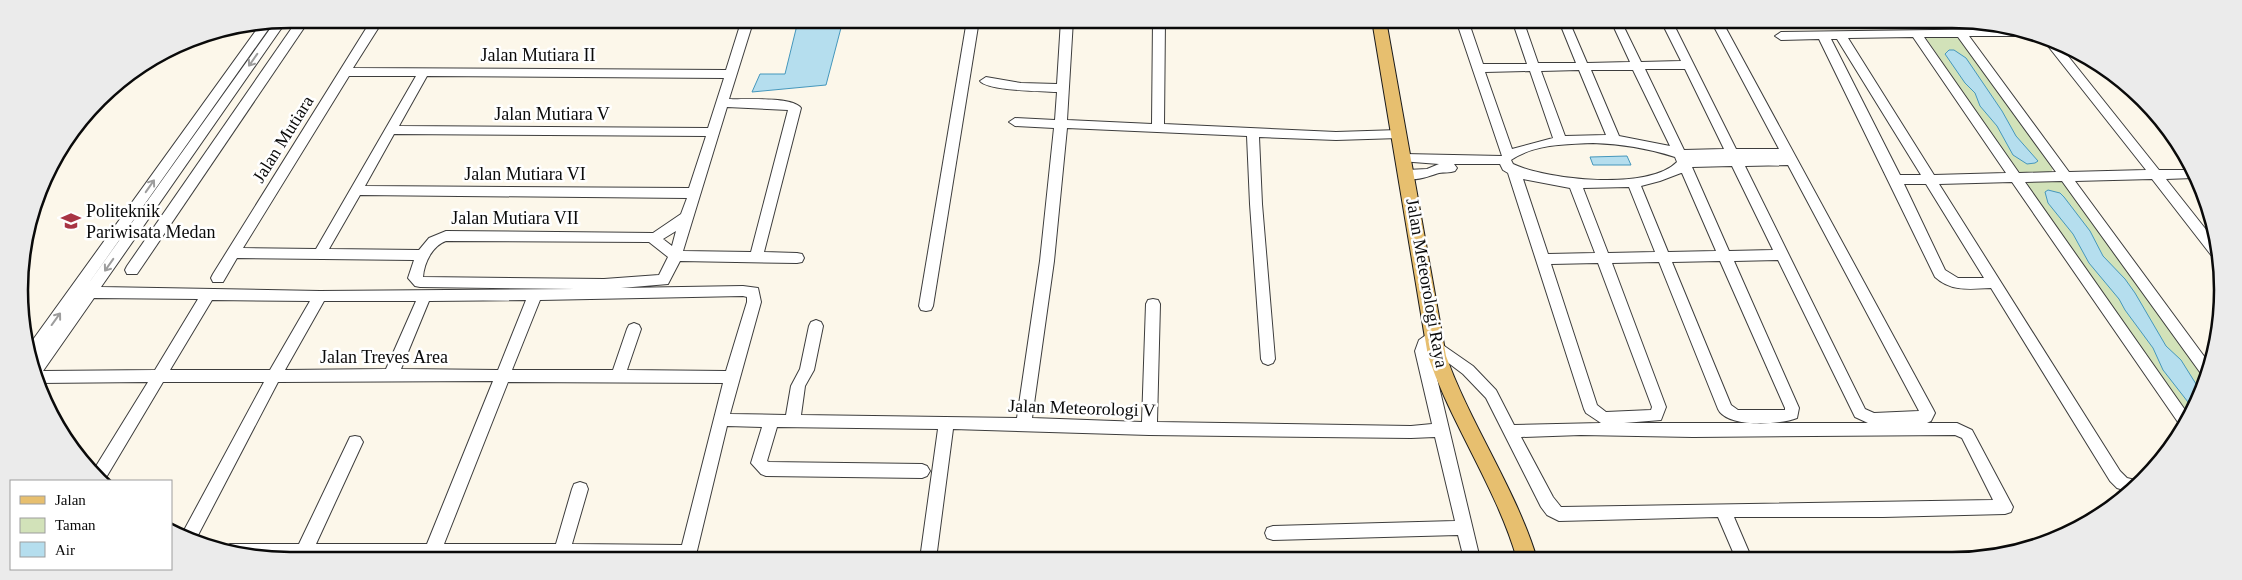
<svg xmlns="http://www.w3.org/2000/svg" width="2242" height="580" font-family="Georgia,serif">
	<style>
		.green { fill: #d2e2b9 }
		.water { fill: #b5deee; stroke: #4597bc }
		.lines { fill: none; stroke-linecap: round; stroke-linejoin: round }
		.minor-casing { stroke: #3d3d3d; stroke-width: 2 }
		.major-casing { stroke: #1b1b1b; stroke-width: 2 }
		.minor { fill: #fff; fill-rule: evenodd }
		.major { fill: #e7bf6f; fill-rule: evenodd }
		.oneway { stroke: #9d9d9d }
		.labels { text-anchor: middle; stroke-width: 5; stroke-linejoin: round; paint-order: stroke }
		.street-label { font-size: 18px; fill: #0a0a0a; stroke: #fff }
		.poi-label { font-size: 18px; fill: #0a0a0a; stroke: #fff; text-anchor: start }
		.rim { fill: none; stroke: #0a0a0a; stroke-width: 2.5 }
	</style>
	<rect width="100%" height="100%" fill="#fcf7ea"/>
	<g class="green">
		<polygon points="1953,36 1961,40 2053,168 2051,173 2023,173 2015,170 1926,38"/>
		<polygon points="2029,181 2059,181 2068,185 2206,376 2195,410 2189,419 2026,186"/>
	</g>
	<g class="water">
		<polygon points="842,24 826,85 752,92 760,74 785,74 797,25"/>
		<polygon points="1949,50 1954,50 1966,58 2002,111 2016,136 2038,161 2035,163 2027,164 2013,155 1997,126 1980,106 1975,93 1965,83 1945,54"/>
		<polygon points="1627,156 1631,165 1593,165 1590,157"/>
		<polygon points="2048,190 2060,193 2064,197 2090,231 2103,256 2125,279 2135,293 2166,346 2181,360 2201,392 2195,411 2163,370 2153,348 2125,310 2119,299 2089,263 2073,234 2048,203 2045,192"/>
	</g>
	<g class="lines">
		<defs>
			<g id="minor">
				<polygon points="298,19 310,19 137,274 127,274 125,270 127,266"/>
				<path d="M372,19H384L353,68L726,70L742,19H754L729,99C745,100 792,96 801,108L764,252L797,253L802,254L804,258L802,262L797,263L680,261L668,284L621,288L743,286L758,288L761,302L730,414L786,415L791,386L800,369L809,326L811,322L816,320L821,322L823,326L814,370L805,386L801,415L1017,418L1040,261L1054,128L1015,126L1009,122L1015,118L1055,120L1057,92C1042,91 988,91 980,81L986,77L1021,83L1057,84L1061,20H1073L1067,120L1152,124L1153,20H1165L1164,124L1336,132L1399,130L1405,134L1399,138L1336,140L1259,137L1262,204L1275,359L1273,363L1268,365L1263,363L1261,359L1250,204L1247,136L1067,128L1054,261L1032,418L1142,422L1146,304L1148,300L1153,299L1158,300L1160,304L1157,422L1411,426L1432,424L1415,351L1419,340L1433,330L1438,332L1440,336L1437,341L1473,366L1496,390L1514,425L1601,423L1586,413L1584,409L1508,173L1503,170L1500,164H1454L1457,168L1455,171C1450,173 1444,172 1439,173C1429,176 1408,185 1401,174L1407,170L1427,169L1439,164L1400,161L1398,158L1400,155L1404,154L1502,156L1456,20H1468L1483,64H1527L1512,20H1523L1538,63H1576L1559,21H1569L1587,63L1630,62L1611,21H1621L1641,62L1681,61L1661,21H1672L1736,149H1779L1711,21H1722L1933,409L1935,413L1931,421L1927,423H1957L1972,430L2013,507L2011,512L2005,514L1883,517H1734L1752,559H1736L1718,517L1559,521L1547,515L1541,507L1486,398L1463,374L1430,349L1480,559H1464L1458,535L1273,540L1267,538L1265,533L1267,528L1273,526L1455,521L1435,437L1411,438L1149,435L953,429L936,559H920L938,429L777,427L767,461L769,462L922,464L927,466L930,471L927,476L922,478L766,476L761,474L751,463L762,427L727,426L695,559L253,558L223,548L230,544H299L350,437L355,436L360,437L363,442L316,544H427L493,381L278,382L196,539L182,534L264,382H163L104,481L93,471L148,382L39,383L31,365L33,362L29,363L27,348L260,25L272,24L86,287L275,22L286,20L285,23L101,287L320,291L576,289L420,287L415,286L408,278L414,260L237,258L223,282H213L211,278L213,274ZM1645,69H1685L1724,149L1684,150ZM1579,70L1606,135L1565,136L1541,71ZM1591,70H1633L1670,146L1619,136ZM1530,71L1553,138L1512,149L1485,72ZM349,76H416L316,249L243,248ZM427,76L724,78L708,128L399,126ZM727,107L788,110L751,252L683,251ZM394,134L706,136L689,188L365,186ZM1593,143C1621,144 1648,148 1675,157L1677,162C1649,191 1547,180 1513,164L1511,160C1534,144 1567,144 1593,143ZM1788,165L1919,411L1874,413L1865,409L1745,166ZM1732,166L1773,250L1729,251L1692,167ZM1681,173H1682L1716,251L1668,252L1641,186L1660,181ZM1523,179L1570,188L1595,253L1548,254ZM1629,187L1655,252L1608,253L1583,188ZM360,195L687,198L681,214L653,233L446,231L429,238L419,250L329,249ZM676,231L672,246L663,239ZM446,241L649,242L668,257L659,275L604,279L423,277C424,263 432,246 446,241ZM1778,260L1855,417L1868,423H1624L1661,420L1666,407L1612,263L1659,262L1718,409C1727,428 1780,425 1797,418L1799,408L1734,261ZM1720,261L1785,408V410H1738L1731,405L1672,262ZM1598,263L1652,407L1651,410L1606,412L1597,405L1551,264ZM743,296L747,297V302L726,371L627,370L641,329L639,325L634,323L629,325L627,329L613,370H512L540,300ZM94,298L198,299L155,370L43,371ZM212,300L310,301L270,370H170ZM526,300L498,370L401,369L429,301ZM324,301H416L386,369L285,370ZM508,382L723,383L682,545L572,544L588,489L586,484L580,482L574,484L572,489L556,544H444ZM1581,435L1693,437L1955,435L1962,438L1993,500L1561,507L1553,497L1521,437Z"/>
				<polygon points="967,20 979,20 933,306 931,310 926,311 921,310 919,306"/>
				<path d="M2010,29L2025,34L2020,36H1969L2069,172L2146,170L2048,46L2047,41L2060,46L2159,170H2189L2193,178L2166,179L2215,241L2216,256L2211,255L2152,179L2075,181L2209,363L2205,376L2202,375L2062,181L2025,182L2190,417L2182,428L2012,182L1939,184L2120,471L2127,478L2143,482L2130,492L2117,488L2110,481L1991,288C1971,289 1951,292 1935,277L1819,39L1781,40L1775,36L1781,32ZM1913,37L2006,173L1934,175L1848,38ZM1924,37H1958L2056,172L2019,173ZM1831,39H1837L1921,175H1900ZM1904,184H1926L1984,278H1958L1945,270Z"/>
			</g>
			<path id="major" d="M1372,20H1386L1446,356C1471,426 1515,487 1537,559H1517C1496,487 1452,426 1428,356Z"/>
		</defs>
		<use href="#minor" class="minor-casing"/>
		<use href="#major" class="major-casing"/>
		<use href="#minor" class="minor"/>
		<use href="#major" class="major"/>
	</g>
	<defs><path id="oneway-shaft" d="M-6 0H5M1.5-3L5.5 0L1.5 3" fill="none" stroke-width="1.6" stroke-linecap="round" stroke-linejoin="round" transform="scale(1.25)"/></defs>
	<g class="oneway">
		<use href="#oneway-shaft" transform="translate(253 60) rotate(125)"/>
		<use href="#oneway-shaft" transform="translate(150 186) rotate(-55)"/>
		<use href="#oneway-shaft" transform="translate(109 265) rotate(125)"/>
		<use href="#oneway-shaft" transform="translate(56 319) rotate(-54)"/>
	</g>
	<defs>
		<symbol id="university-bare" viewBox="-9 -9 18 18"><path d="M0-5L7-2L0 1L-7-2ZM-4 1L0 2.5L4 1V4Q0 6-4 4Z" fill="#a83444" stroke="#fff" stroke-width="2.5" paint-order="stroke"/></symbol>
	</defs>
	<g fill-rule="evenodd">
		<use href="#university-bare" x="57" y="207" width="28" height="28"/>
	</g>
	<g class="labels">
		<g class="street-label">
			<text x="538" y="61">Jalan Mutiara II</text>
			<text x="552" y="120">Jalan Mutiara V</text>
			<text transform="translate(283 139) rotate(-58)" y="6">Jalan Mutiara</text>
			<text x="525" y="180">Jalan Mutiara VI</text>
			<text x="515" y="224">Jalan Mutiara VII</text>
			<text transform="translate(1427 283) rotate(80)" y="6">Jalan Meteorologi Raya</text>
			<text x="384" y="363">Jalan Treves Area</text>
			<text transform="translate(1082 408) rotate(2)" y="6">Jalan Meteorologi V</text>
		</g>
		<g class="poi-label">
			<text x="86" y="217">Politeknik<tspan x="86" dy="21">Pariwisata Medan</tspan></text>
		</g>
	</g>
	<path d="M0 0H2242V580H0ZM290 28H1952A262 262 0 0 1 2214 290V290A262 262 0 0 1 1952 552H290A262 262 0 0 1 28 290V290A262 262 0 0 1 290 28Z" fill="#ebebeb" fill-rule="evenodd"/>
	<path class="rim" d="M290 28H1952A262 262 0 0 1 2214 290V290A262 262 0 0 1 1952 552H290A262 262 0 0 1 28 290V290A262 262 0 0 1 290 28Z"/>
	<rect x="10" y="480" width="162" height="90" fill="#ffffff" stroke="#9d9d9d"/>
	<rect x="20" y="496" width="25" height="8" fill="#e7bf6f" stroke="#9d9d9d"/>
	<text x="55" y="505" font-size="15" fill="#0a0a0a">Jalan</text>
	<rect x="20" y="518" width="25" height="15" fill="#d2e2b9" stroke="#9d9d9d"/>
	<text x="55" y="530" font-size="15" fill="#0a0a0a">Taman</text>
	<rect x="20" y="542" width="25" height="15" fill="#b5deee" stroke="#9d9d9d"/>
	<text x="55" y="555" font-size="15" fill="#0a0a0a">Air</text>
</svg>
